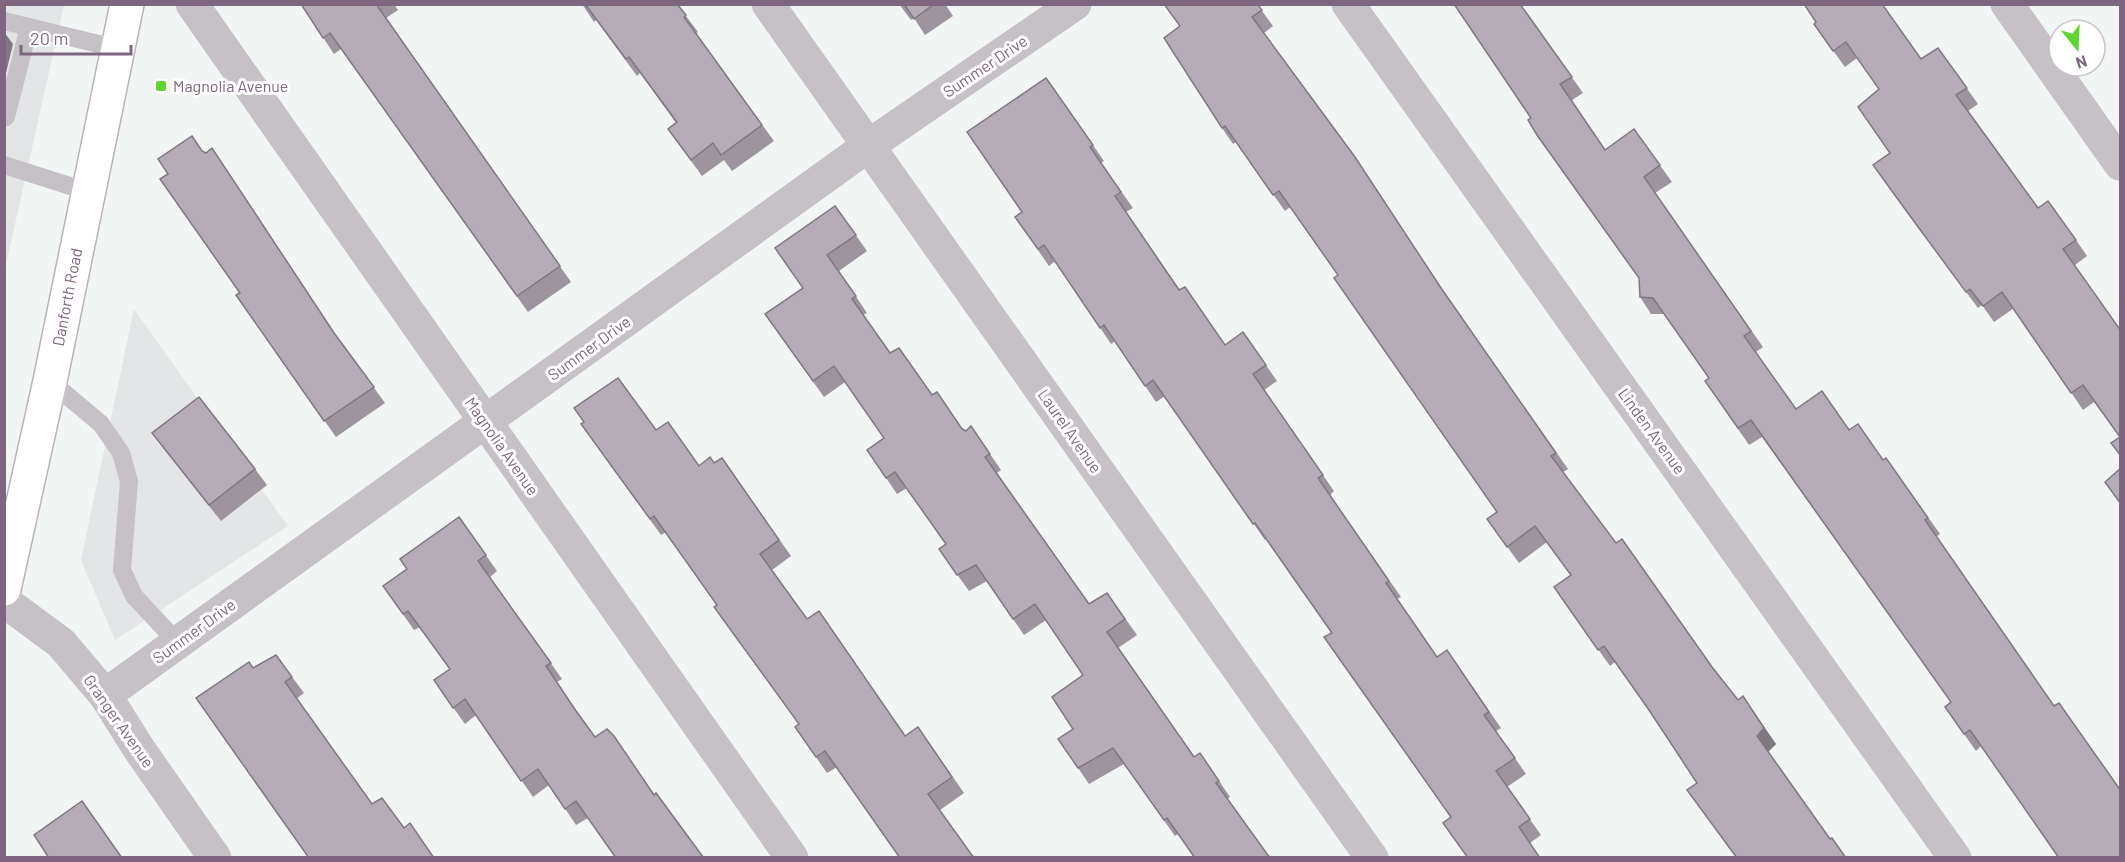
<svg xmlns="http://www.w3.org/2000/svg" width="2125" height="862" font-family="Barlow,sans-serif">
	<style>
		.built { fill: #e4e5e6 }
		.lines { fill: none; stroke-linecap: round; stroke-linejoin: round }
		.secondary-casing { stroke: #bbb3bb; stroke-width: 36 }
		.lane { stroke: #c6c0c7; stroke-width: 18 }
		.street { stroke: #c6c0c7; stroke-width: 33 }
		.secondary { stroke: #fff; stroke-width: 33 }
		.wall { fill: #9d949d }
		.shaded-wall { fill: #7f7880 }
		.building { fill: #b6acb7; stroke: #7f7880; stroke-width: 1.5 }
		.poi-dot { fill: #5fd532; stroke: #fff; stroke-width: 2 }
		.labels { text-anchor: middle; stroke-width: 6; stroke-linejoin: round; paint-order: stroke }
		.street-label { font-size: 16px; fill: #7e6680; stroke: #fff }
		.poi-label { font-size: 16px; fill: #7e6680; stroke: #fff; text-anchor: start }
	</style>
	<rect width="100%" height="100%" fill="#f1f5f3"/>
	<g class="built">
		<polygon points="5,5 64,5 5,269"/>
		<polygon points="134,309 288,526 115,640 81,560"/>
	</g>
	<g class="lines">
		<defs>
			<polyline id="secondary" points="4,589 50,381 127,4"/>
		</defs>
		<use href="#secondary" class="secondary-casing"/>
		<g class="lane">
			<polyline points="4,21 119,49"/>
			<polyline points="6,117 29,27"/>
			<polyline points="4,165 89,192"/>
			<polyline points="50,381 101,424 121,453 129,481 122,570 134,596 177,642"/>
		</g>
		<g class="street">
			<polyline points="192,4 792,858"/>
			<polyline points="768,4 1372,858"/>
			<polyline points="1348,4 1955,858"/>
			<polyline points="2007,4 2120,164"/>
			<polyline points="4,601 61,643 105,695 139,749 215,858"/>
			<polyline points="105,695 868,146 1075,4"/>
		</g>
		<use href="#secondary" class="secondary"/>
	</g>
	<g class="wall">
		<polygon points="301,4 394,4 398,10 386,18 571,282 528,312 341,49 334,54"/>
		<polygon points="582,4 677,4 698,32 696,33 774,141 732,171 724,160 702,176 668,129 676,123 640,73 637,76 596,20 594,22"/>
		<polygon points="899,4 945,4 953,16 925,35 914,18 911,20"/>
		<polygon points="1257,4 1273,26 1264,33 1366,174 1452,304 1568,469 1563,472 1616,543 1738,700 1776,744 1768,752 1830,839 1846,858 1697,783 1649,710 1615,662 1610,666 1554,587 1571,575 1547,542 1519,563 1487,519 1497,512 1338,275 1290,207 1285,211 1236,142 1233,144 1222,128 1179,27"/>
		<polygon points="1520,4 1583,93 1572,100 1605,150 1634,129 1672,182 1655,193 1763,347 1756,352 1796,409 1849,430 1883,460 1886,458 1940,534 1936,537 2054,706 2121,791 1981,746 1976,751 1945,707 1951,702 1762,437 1749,445 1705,381 1709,378 1664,314 1651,314 1640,297 1639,278 1531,118"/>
		<polygon points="1814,24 1921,59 1938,48 1978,104 1968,111 2038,208 2076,240 2087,256 2075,265 2120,437 2094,402 2083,410 2014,308 1994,322 1982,305 1978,308 1916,225 1873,165 1890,153 1879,89 1857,58 1845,67"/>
		<polygon points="1046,78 1104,161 1101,163 1133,208 1126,212 1180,290 1225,345 1243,332 1277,381 1264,390 1334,491 1330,495 1401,597 1397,599 1437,657 1447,650 1501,728 1496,731 1526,774 1507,787 1541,835 1530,843 1451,817 1332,633 1266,539 1265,540 1165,396 1156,402 1115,341 1111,344 1055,261 1049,266 1015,217 1022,212"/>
		<polygon points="212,148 340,341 385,403 336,437 236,295 240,293 202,151 206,153"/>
		<polygon points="835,206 867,251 839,271 867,313 863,315 890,353 932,395 963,429 966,431 971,426 1001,470 997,473 1089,604 1107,593 1137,635 1118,648 1194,757 1200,753 1230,797 1175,836 1124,764 1089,784 1058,739 1073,729 1083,675 1046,620 1024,635 987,581 969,591 939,549 946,544 907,488 897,494 867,450 884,438 845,382 824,397 765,314 803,288"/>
		<polygon points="581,424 656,430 699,466 714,463 722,458 791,556 772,570 807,619 905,736 918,727 964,793 940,810 847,781 837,767 827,773 795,727 799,724 717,605 666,532 661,535"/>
		<polygon points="152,433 255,469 267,485 221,521 164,449"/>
		<polygon points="459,517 497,571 490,577 562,679 557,682 580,716 595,737 654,795 656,793 704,858 616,858 588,818 576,825 549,785 533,797 476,715 465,724 445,696 450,669 420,627 414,630 383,586 407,569"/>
		<polygon points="276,655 304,693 296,699 372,804 404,828 434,858 196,698"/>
	</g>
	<g class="shaded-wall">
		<polygon points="4,32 13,44 5,77 4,77"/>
		<polygon points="1743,696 1776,744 1768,752 1757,736"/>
	</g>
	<g class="building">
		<polygon points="301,4 376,4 560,266 517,296 330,33 323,38"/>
		<polygon points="585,4 677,4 686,15 684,17 762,125 721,155 713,143 691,160 668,129 677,122 629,57 626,59"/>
		<polygon points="904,4 934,4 914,19"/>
		<polygon points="1164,4 1257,4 1262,10 1252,17 1355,157 1441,288 1556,453 1551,456 1616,543 1622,539 1712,667 1738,700 1743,696 1764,728 1757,736 1830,839 1832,838 1846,858 1737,858 1687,790 1697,783 1649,710 1604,646 1598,650 1554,587 1571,575 1535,526 1507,547 1487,519 1497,512 1334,278 1338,275 1279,191 1273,195 1225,126 1222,128 1164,38 1180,26"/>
		<polygon points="1454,4 1520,4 1572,77 1560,84 1605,150 1634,129 1660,165 1644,177 1751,331 1744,336 1796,409 1822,391 1849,430 1858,424 1883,460 1886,458 1928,518 1925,520 2054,706 2059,703 2121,791 2121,858 2059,858 1970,730 1964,734 1945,707 1951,702 1751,420 1738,428 1705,381 1709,378 1653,298 1640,297 1639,278 1537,135 1528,120 1531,118"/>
		<polygon points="1804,4 1882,4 1921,59 1938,48 1967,88 1956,95 1996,150 2038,208 2048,201 2076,240 2063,249 2121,331 2121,456 2111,443 2120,437 2083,385 2071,393 2002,292 1983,306 1970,289 1966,292 1905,209 1873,165 1890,153 1858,107 1879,89 1846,42 1833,51 1814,24 1816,22"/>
		<polygon points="1046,78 1093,145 1090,147 1121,192 1115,196 1179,290 1185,287 1225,345 1243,332 1266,365 1253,374 1323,475 1318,478 1389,581 1386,583 1437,657 1447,650 1489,712 1484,715 1515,758 1496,771 1530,819 1519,827 1540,858 1468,858 1443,823 1451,817 1324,637 1332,633 1255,523 1253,524 1153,380 1145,386 1104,325 1100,328 1044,245 1038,249 1015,217 1022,212 967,132"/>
		<polygon points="192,136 202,151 206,153 212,148 334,333 374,387 324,421 236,295 240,293 160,179 168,174 158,159"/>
		<polygon points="835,206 856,235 827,255 856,296 852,299 890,353 899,348 932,395 937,392 962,429 966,431 971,426 990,454 985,457 1089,604 1107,593 1125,619 1107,632 1194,757 1200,753 1219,781 1216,783 1270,858 1195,858 1167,818 1164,820 1113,748 1078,768 1058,739 1073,729 1052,697 1083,675 1035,604 1013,619 976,565 957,575 939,549 946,544 895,472 886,478 867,450 884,438 834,366 813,381 765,314 803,288 775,248"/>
		<polygon points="618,378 656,430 668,422 699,466 710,457 714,463 722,458 779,540 760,554 807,619 819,611 905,736 918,727 952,777 928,794 974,858 900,858 825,751 816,757 795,727 799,724 714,607 717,605 654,516 650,519 581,424 584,422 574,408"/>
		<polygon points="199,397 255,469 209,505 152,433"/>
		<polygon points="2121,468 2121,504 2105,482"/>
		<polygon points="459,517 486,555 478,561 551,663 546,666 576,711 595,737 607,729 614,736 654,795 656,793 703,857 702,858 616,858 576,801 565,809 538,769 521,781 465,699 453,708 434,680 450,669 408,611 403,614 383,586 407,569 400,559"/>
		<polygon points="276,655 292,677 285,682 372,804 382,798 404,828 410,823 434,858 309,858 196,698 249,662 253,668"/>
		<polygon points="82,801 122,858 49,858 34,835"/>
	</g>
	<rect class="poi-dot" x="155" y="80" width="12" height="12" rx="3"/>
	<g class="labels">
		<g class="street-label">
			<text transform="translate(985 66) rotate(-34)" y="6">Summer Drive</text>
			<text transform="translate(67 297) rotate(-79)" y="6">Danforth Road</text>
			<text transform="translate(589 348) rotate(-36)" y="6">Summer Drive</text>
			<text transform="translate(1070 431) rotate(55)" y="6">Laurel Avenue</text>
			<text transform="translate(1652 431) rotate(54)" y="6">Linden Avenue</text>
			<text transform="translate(502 446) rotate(55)" y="6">Magnolia Avenue</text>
			<text transform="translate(194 631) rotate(-36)" y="6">Summer Drive</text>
			<text transform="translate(119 721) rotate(55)" y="6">Granger Avenue</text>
		</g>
		<g class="poi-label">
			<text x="173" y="92">Magnolia Avenue</text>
		</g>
	</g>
	<rect width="2125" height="862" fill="none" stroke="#7e6680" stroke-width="12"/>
	<g transform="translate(2077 48) rotate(162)"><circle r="28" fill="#ffffff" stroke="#cbc2cc" stroke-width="1.5"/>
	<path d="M0-4.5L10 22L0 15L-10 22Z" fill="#5fd532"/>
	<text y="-9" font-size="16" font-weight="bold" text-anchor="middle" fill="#7e6680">N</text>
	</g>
	<path d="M21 45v9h110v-9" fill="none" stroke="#7e6680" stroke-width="3"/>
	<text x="30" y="45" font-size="18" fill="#7e6680" stroke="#ffffff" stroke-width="4.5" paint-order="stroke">20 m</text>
</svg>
